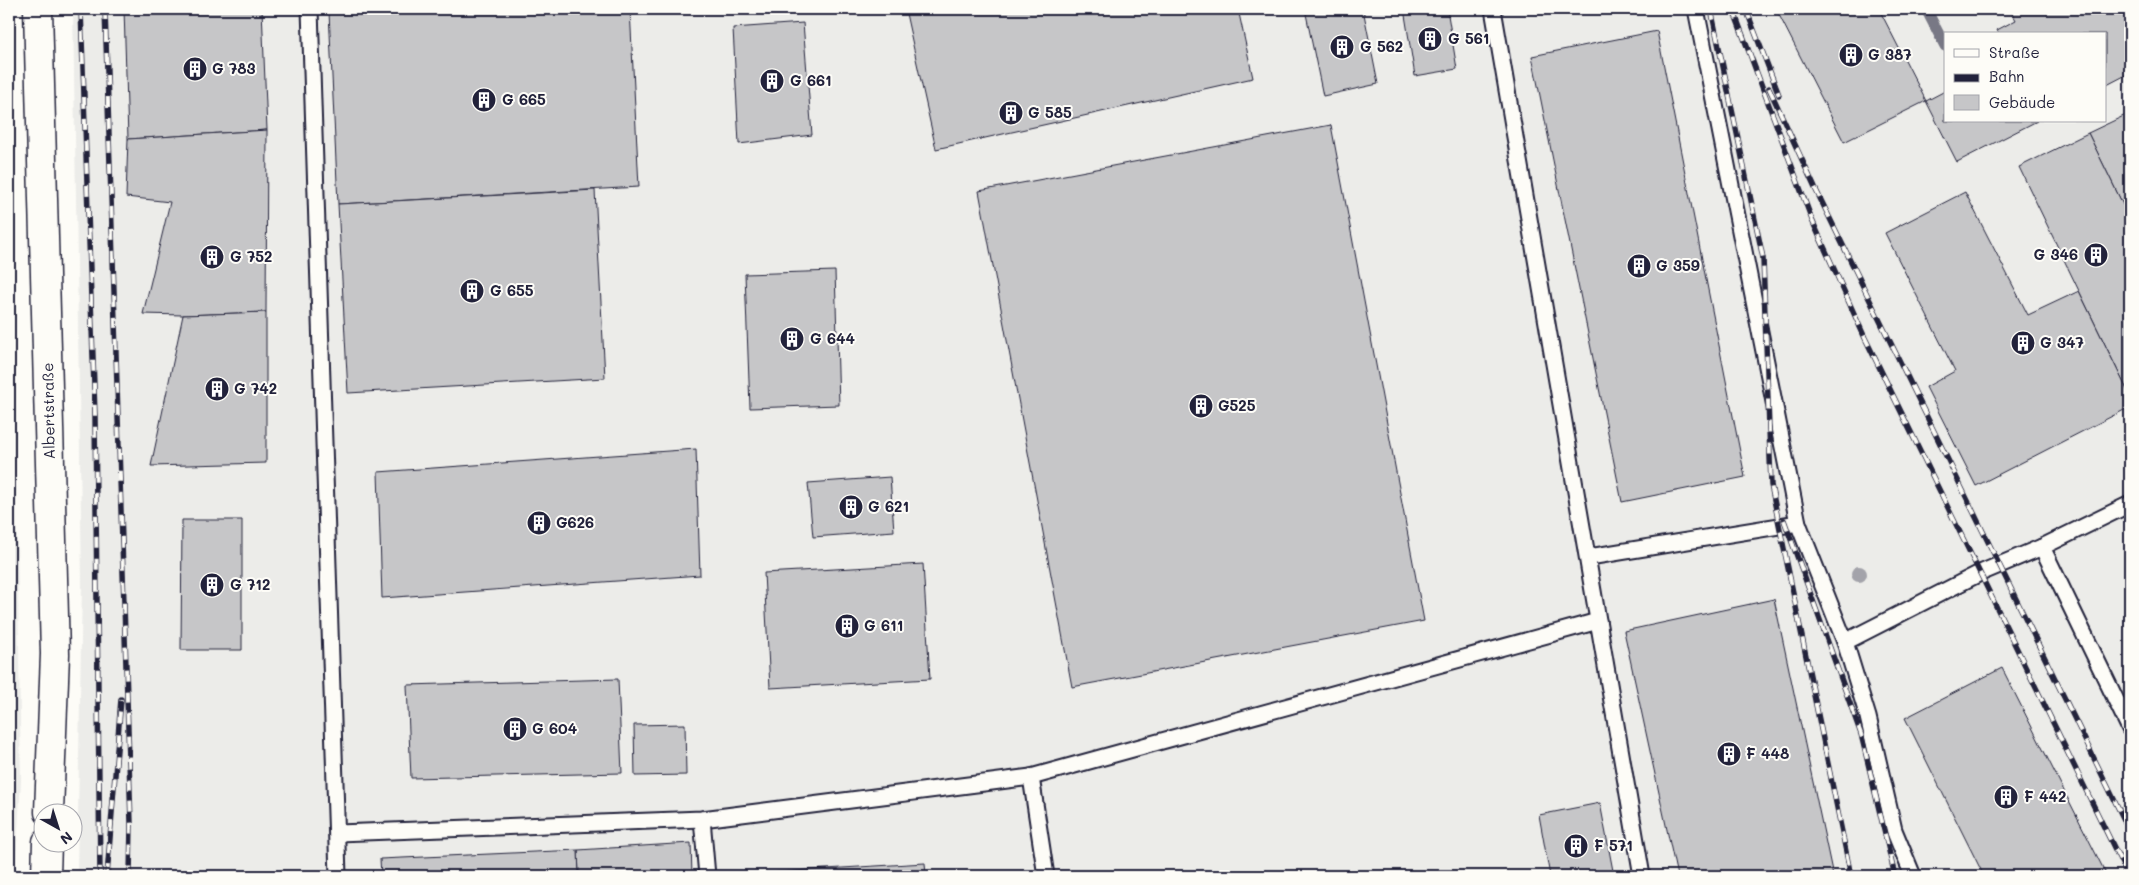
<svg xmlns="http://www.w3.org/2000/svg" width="2139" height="885" font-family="Mali,sans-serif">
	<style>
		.built { fill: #ecece9; fill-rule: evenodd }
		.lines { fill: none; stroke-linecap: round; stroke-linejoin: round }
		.stream { stroke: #787885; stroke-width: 11 }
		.building { fill: #c6c6c8; stroke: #22223b }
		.lane-casing { stroke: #22223b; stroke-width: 19 }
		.secondary-casing { stroke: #22223b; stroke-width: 31 }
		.lane { stroke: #fdfcf7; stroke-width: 15 }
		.secondary { stroke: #fdfcf7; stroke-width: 28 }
		.rail-casing { stroke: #22223b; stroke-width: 5.5 }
		.rail { stroke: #fdfcf7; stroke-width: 4; stroke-dasharray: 11; stroke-linecap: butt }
		.tree { fill: #a3a3aa }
		.labels { text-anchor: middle; stroke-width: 4; stroke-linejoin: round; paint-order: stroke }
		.poi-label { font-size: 15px; font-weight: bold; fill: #22223b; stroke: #fdfcf7; text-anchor: start }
		.street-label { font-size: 15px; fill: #22223b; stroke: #fdfcf7 }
	</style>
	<rect width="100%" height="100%" fill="#fdfcf7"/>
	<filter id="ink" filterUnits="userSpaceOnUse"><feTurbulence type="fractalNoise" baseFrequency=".02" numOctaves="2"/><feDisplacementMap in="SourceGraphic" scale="10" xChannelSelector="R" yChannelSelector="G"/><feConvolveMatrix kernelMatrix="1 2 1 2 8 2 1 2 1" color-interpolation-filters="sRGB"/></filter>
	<g filter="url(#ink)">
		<g class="built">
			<path d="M73,9H2130V876H77L82,582ZM1945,34H2105V121H1945Z"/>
			<polygon points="9,32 21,781 15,876 9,876"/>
		</g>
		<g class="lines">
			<polyline class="stream" points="1926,9 1945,46"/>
		</g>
		<g class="building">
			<polygon points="124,9 262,9 267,130 128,139"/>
			<polygon points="328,9 391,9 329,12"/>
			<polygon points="391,9 630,9 639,187 338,204 329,12"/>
			<polygon points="905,9 1238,9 1253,78 936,149"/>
			<polygon points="1305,9 1363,9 1378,84 1323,96"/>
			<polygon points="1404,9 1447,9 1457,69 1415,76"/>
			<polygon points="1542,9 1583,9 1544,15"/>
			<polygon points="1776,9 1879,9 1926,101 1844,142"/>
			<polygon points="2010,9 2130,9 2130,73 2105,86 2105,34 1999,34 1997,30 2016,20"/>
			<polygon points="803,23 812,135 739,144 733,28"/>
			<polygon points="1657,31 1745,477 1622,502 1532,56"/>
			<polygon points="1945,91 1945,121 2037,121 1957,162 1926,101"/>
			<polygon points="2130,113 2130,219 2088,133"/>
			<polygon points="1331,125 1424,621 1072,687 979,191"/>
			<polygon points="267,130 266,312 183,315 143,314 170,202 126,197 128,139"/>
			<polygon points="2088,133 2130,219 2130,396 2019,167"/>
			<polygon points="595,190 605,378 348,393 338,204"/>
			<polygon points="1965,192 2028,315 2079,291 2130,396 2130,407 1976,486 1926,387 1955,371 1885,233"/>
			<polygon points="835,271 839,405 750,408 745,274"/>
			<polygon points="266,312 266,463 151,466 183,315"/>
			<polygon points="696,449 700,575 382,598 378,472"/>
			<polygon points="890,477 894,531 813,537 808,483"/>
			<polygon points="182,520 242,520 242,650 181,650"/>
			<polygon points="923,564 930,679 770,688 764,573"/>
			<polygon points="1774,599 1833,876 1677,876 1624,631"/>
			<polygon points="2002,668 2107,876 1984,876 1905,718"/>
			<polygon points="618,679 622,773 411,778 407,685"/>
			<polygon points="685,724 686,775 635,776 634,725"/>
			<polygon points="1600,803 1614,876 1550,876 1539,815"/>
			<polygon points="691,843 692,876 579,876 578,850"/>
			<polygon points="578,850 579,876 381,876 380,859"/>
			<polygon points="925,863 926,876 776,876 776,872"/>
		</g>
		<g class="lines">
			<defs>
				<g id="lane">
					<polyline points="310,9 338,876"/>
					<polyline points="1493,9 1642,876"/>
					<polyline points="1696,9 1798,523 1845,642 1868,717 1894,830 1913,876"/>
					<polyline points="2042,547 2130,729"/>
					<polyline points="1589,557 1798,523"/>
					<polyline points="1845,642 1978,574 2042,547 2130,504"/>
					<polyline points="702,819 707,876"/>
					<polyline points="338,833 702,819 1031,777"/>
					<polyline points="1046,876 1031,777 1598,621"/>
				</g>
				<g id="secondary">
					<polyline points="38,9 55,654 49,812"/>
					<polyline points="46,876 47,842"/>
				</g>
			</defs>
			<use href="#lane" class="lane-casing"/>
			<use href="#secondary" class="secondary-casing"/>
			<use href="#lane" class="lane"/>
			<use href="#secondary" class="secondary"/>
			<defs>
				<g id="rail">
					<polyline points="81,9 95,415 100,876"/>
					<polyline points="105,9 131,823 130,876"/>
					<polyline points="1711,9 1763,258 1771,485 1851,876"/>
					<polyline points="1733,9 1812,220 1865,338 2128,876"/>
					<polyline points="1746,9 1779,95"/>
					<polyline points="1769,88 1815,188 2130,832"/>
					<polyline points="1784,520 1861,734 1895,876"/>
					<polyline points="107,876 121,699"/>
				</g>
			</defs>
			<use href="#rail" class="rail-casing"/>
			<use href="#rail" class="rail"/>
		</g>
		<circle class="tree" cx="1859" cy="574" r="8"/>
	</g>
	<defs>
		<symbol id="building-disc" viewBox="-11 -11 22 22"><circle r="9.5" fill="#22223b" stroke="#fdfcf7"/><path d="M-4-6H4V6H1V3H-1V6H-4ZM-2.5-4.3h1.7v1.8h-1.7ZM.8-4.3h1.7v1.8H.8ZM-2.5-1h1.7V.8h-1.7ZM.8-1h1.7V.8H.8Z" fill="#fff"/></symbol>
	</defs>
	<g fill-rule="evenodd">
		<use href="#building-disc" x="1416" y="25" width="28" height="28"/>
		<use href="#building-disc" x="1328" y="33" width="28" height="28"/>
		<use href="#building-disc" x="1837" y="41" width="28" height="28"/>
		<use href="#building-disc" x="181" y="55" width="28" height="28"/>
		<use href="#building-disc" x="758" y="67" width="28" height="28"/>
		<use href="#building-disc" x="470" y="86" width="28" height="28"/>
		<use href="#building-disc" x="997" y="99" width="28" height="28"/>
		<use href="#building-disc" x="2082" y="241" width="28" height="28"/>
		<use href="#building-disc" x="198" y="243" width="28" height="28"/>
		<use href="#building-disc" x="1625" y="252" width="28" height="28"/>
		<use href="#building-disc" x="458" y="277" width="28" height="28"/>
		<use href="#building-disc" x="778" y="325" width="28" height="28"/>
		<use href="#building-disc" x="2009" y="329" width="28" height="28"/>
		<use href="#building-disc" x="203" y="375" width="28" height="28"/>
		<use href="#building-disc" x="1187" y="392" width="28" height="28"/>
		<use href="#building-disc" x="837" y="493" width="28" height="28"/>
		<use href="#building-disc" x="525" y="509" width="28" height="28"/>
		<use href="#building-disc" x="198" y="571" width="28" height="28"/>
		<use href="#building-disc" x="833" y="612" width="28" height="28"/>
		<use href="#building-disc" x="501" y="715" width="28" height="28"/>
		<use href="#building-disc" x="1715" y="740" width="28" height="28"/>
		<use href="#building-disc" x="1992" y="783" width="28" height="28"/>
		<use href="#building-disc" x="1562" y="832" width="28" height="28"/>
	</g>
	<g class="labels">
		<g class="poi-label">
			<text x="1448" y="44">G 561</text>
			<text x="1360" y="52">G 562</text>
			<text x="1868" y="60">G 387</text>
			<text x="212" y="74">G 783</text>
			<text x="790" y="86">G 661</text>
			<text x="502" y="105">G 665</text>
			<text x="1028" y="118">G 585</text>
			<text x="2078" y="260" text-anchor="end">G 346</text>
			<text x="230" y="262">G 752</text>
			<text x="1656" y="271">G 359</text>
			<text x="490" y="296">G 655</text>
			<text x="810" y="344">G 644</text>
			<text x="2040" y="348">G 347</text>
			<text x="234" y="394">G 742</text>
			<text x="1218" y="411">G525</text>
			<text x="868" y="512">G 621</text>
			<text x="556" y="528">G626</text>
			<text x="230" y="590">G 712</text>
			<text x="864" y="631">G 611</text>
			<text x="532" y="734">G 604</text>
			<text x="1746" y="759">F 448</text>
			<text x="2024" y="802">F 442</text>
			<text x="1594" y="851">F 571</text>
		</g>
		<g class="street-label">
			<text transform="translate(49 411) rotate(-91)" y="5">Albertstraße</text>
		</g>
	</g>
	<rect width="2139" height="885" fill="none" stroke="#fdfcf7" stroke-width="30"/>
	<rect x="15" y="15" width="2109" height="855" fill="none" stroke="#22223b" stroke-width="2" filter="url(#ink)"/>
	<rect x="1944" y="32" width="162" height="90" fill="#fdfcf7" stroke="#a5a5ac"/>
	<rect x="1954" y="49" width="25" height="8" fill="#fdfcf7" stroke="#a5a5ac"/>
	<text x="1989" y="58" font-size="15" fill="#22223b">Straße</text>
	<rect x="1954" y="74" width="25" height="8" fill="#22223b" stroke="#a5a5ac"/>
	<text x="1989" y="82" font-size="15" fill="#22223b">Bahn</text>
	<rect x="1954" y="95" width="25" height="15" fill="#c6c6c8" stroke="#a5a5ac"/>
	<text x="1989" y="108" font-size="15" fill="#22223b">Gebäude</text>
	<g transform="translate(58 828) rotate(141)"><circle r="24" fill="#fdfcf7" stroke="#a5a5ac"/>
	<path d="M0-4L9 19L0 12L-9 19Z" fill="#22223b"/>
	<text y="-8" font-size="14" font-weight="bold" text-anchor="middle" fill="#22223b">N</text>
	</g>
</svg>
